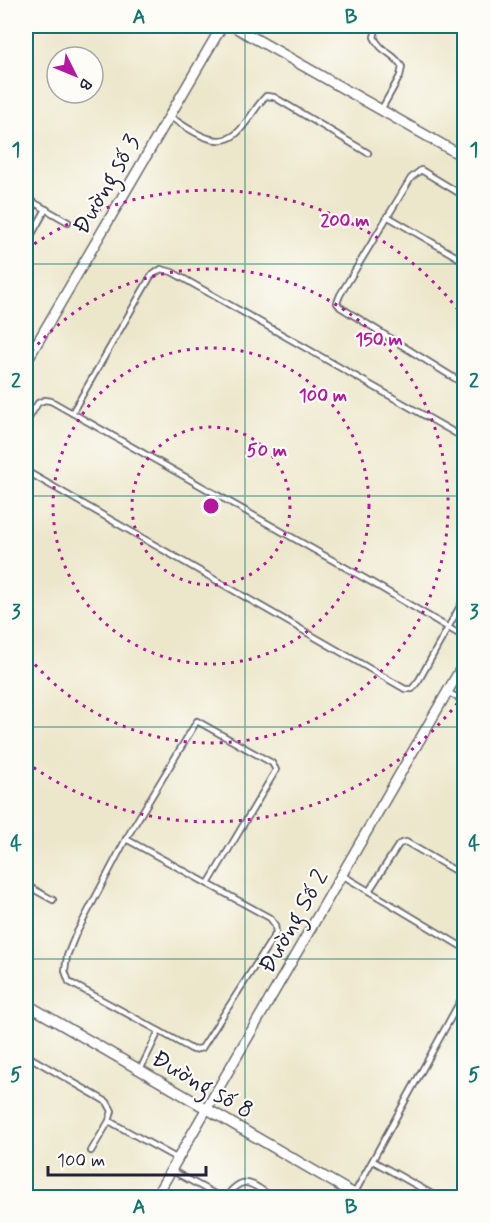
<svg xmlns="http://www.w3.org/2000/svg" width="490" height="1223" font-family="Mynerve,sans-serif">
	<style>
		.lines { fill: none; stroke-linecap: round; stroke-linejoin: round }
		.service-casing { stroke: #69676d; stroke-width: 8 }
		.minor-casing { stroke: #69676d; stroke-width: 12 }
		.service { stroke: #fff; stroke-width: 4.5 }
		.minor { stroke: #fff; stroke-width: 9 }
		.grid { fill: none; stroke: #0f766e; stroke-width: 1.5; stroke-opacity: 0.55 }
		.ring { fill: none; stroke: #b5179e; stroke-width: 3; stroke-dasharray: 3 6 }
		.labels { text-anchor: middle; stroke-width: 4.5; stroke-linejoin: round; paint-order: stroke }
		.street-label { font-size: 24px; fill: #22223b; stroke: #fdfcf7 }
		.centre { fill: #b5179e; stroke: #fdfcf7; stroke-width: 3 }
		.ring-label { font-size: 18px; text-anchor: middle; font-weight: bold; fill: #b5179e; stroke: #fdfcf7; stroke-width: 4.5; stroke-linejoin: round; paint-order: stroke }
		.neatline { fill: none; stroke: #0f766e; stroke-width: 2 }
		.grid-label { font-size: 20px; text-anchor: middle; font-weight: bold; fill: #0f766e }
	</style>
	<rect width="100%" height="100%" fill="#fdfcf7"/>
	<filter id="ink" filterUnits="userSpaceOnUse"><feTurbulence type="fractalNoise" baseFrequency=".0167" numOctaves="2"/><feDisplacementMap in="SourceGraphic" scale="12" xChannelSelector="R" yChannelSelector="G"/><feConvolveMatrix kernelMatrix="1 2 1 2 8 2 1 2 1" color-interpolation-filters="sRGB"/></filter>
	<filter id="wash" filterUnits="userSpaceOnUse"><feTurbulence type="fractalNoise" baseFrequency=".008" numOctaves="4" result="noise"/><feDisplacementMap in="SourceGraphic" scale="24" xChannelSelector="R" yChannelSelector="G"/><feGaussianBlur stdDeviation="1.35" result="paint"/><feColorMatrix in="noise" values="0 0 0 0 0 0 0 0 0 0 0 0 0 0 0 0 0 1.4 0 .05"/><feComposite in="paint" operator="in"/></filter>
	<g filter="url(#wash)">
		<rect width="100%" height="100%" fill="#ece7cb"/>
	</g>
	<g filter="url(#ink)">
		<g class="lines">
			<defs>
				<g id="service">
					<path d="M377,26L374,37C382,54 394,52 402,67L400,76L381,110"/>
					<path d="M170,117C189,128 216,152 237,133C248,123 255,107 266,96L274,97L368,153"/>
					<polyline points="464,196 421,170 411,178 340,295 337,303 340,307 464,384"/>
					<polyline points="26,198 68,222"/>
					<polyline points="387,216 464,261"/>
					<polyline points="26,245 46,209"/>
					<polyline points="72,413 151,276 161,269 172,272 464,438"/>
					<polyline points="26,423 38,403 45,400 51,401 371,582 464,637"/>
					<polyline points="26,471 405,689 412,689 419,680 464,599"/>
					<polyline points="447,692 464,701"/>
					<polyline points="126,839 270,918 275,925 276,933 202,1048 193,1050 159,1031"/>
					<polyline points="342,875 464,948"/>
					<polyline points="26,885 53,900"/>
					<polyline points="369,891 399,844 406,842 464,876"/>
					<polyline points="26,1055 107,1102 112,1111 109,1121"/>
					<polyline points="140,1070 159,1031 69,982 65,971 67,956 75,936 126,839 197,721 272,763 276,770 208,884"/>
					<polyline points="91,1151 109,1121 178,1159"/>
					<polyline points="373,1161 439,1198"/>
					<polyline points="171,1170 222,1198"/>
					<polyline points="354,1194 464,994"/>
					<path d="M225,1198C244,1172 251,1184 274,1198"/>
				</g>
				<g id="minor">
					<polyline points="233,26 464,157"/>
					<polyline points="26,362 222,26"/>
					<polyline points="26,1004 361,1198"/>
					<polyline points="155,1198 464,663"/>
				</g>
			</defs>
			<use href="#service" class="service-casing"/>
			<use href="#minor" class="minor-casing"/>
			<use href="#service" class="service"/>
			<use href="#minor" class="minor"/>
		</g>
	</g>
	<path class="grid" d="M245,26V1198M26,264H464M26,496H464M26,727H464M26,959H464"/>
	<g class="ring">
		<circle cx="211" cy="506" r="79"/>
		<circle cx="211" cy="506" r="158"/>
		<path d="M26 358A237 237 0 1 1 26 654"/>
		<path d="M463 696A316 316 0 0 1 27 763M27 249A316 316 0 0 1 463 316"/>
	</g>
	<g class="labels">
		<g class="street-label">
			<text transform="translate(106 184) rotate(-60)" y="8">Đường số 3</text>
			<text transform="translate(293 921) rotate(-60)" y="8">Đường Số 2</text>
			<text transform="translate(203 1084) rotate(30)" y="8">Đường số 8</text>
		</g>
	</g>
	<circle cx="211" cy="506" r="9" class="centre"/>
	<g class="ring-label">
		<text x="345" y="226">200 m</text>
		<text x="379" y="345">150 m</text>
		<text x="323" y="401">100 m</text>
		<text x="267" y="456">50 m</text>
	</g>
	<rect width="490" height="1223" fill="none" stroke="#fdfcf7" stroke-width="66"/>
	<g transform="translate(75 75) rotate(133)"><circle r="28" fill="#fdfcf7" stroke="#a5a5ac" stroke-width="1.5"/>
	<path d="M0-4.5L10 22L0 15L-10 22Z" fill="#b5179e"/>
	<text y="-9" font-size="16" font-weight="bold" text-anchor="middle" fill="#22223b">B</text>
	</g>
	<path d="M48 1166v9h158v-9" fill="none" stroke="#22223b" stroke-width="3"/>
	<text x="57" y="1166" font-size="18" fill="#22223b" stroke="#fdfcf7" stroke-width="4.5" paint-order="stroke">100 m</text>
	<rect x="33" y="33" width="424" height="1157" class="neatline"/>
	<g class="grid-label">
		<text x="139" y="23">A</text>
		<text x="351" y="23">B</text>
		<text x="16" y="156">1</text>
		<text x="474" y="156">1</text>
		<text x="16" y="387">2</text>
		<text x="474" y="387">2</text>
		<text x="16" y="618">3</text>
		<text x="474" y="618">3</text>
		<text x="16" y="850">4</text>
		<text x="474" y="850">4</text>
		<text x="16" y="1081">5</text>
		<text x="474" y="1081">5</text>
		<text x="139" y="1213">A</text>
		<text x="351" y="1213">B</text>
	</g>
</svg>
